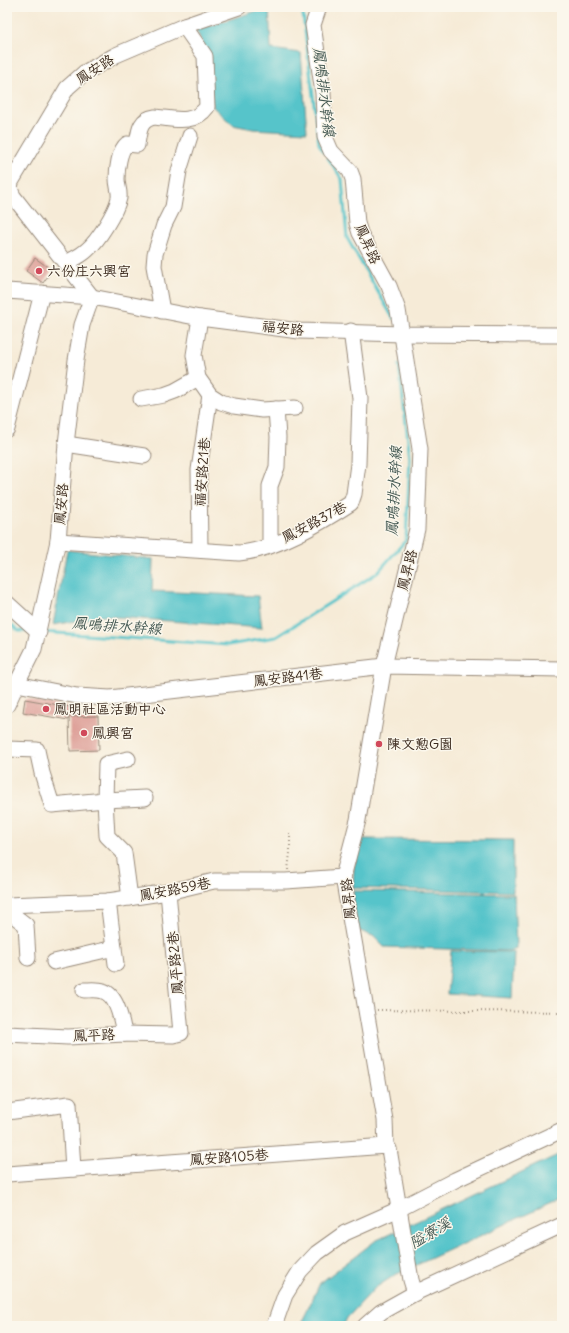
<svg xmlns="http://www.w3.org/2000/svg" width="569" height="1333" font-family="Delius,'LXGW WenKai TC',sans-serif">
	<style>
		.water { fill: #56c4ca; stroke: #487774 }
		.lines { fill: none; stroke-linecap: round; stroke-linejoin: round }
		.stream { stroke: #56c4ca; stroke-width: 3 }
		.building { fill: #db9891 }
		.minor-casing { stroke: #988a7a; stroke-width: 17 }
		.path { stroke: #988a7a; stroke-width: 2; stroke-dasharray: 1 3; stroke-linecap: butt }
		.minor { stroke: #fff; stroke-width: 15 }
		.poi-dot { fill: #d1495b; stroke: #fbf7ec; stroke-width: 1.5 }
		.labels { text-anchor: middle; stroke-width: 3; stroke-linejoin: round; paint-order: stroke }
		.street-label { font-size: 14px; fill: #3b2a1e; stroke: #fbf7ec }
		.poi-label { font-size: 14px; fill: #3b2a1e; stroke: #fbf7ec; text-anchor: start }
		.water-label { font-size: 15px; font-style: italic; fill: #435852; stroke: #fbf7ec }
	</style>
	<rect width="100%" height="100%" fill="#fbf7ec"/>
	<filter id="ink" filterUnits="userSpaceOnUse"><feTurbulence type="fractalNoise" baseFrequency=".025" numOctaves="2"/><feDisplacementMap in="SourceGraphic" scale="8" xChannelSelector="R" yChannelSelector="G"/><feConvolveMatrix kernelMatrix="1 2 1 2 8 2 1 2 1" color-interpolation-filters="sRGB"/></filter>
	<filter id="wash" filterUnits="userSpaceOnUse"><feTurbulence type="fractalNoise" baseFrequency=".012" numOctaves="4" result="noise"/><feDisplacementMap in="SourceGraphic" scale="16" xChannelSelector="R" yChannelSelector="G"/><feGaussianBlur stdDeviation="0.9" result="paint"/><feColorMatrix in="noise" values="0 0 0 0 0 0 0 0 0 0 0 0 0 0 0 0 0 1.4 0 .05"/><feComposite in="paint" operator="in"/></filter>
	<g filter="url(#wash)">
		<rect width="100%" height="100%" fill="#f6ebd7"/>
		<g class="water">
			<polygon points="269,7 271,49 301,53 307,132 253,129 233,125 213,107 204,46 196,30"/>
			<polygon points="67,550 153,559 152,591 258,596 262,628 103,616 53,625"/>
			<polygon points="361,839 513,840 513,892 353,888 354,867"/>
			<polygon points="353,891 514,894 516,948 509,951 384,947 373,936 355,929"/>
			<polygon points="451,951 514,952 512,998 447,994"/>
			<polygon points="562,1153 562,1198 395,1275 375,1288 347,1318 343,1326 300,1326 320,1283 375,1241"/>
		</g>
		<g class="lines">
			<g class="stream">
				<polyline points="305,7 303,14 319,144 324,152"/>
				<polyline points="328,158 342,179 347,238 393,318"/>
				<polyline points="7,622 19,631 31,631"/>
				<polyline points="42,632 228,645 276,637 377,573 406,540 410,457 399,365"/>
			</g>
		</g>
		<g id="blocks">
			<g class="building">
				<polygon points="35,258 52,270 43,283 26,271"/>
				<polygon points="25,699 70,707 68,720 23,712"/>
				<polygon points="98,716 99,750 70,751 69,717"/>
			</g>
		</g>
	</g>
	<g filter="url(#ink)">
		<use href="#blocks" fill-opacity="0" stroke="#988a7a" stroke-width="1"/>
		<g class="lines">
			<defs>
				<g id="minor">
					<polyline points="319,7 313,25 323,93 325,137 331,151 350,171 353,179 357,223 360,233 389,286 398,310 420,449 417,529 384,666 358,820 343,877 385,1120 386,1146"/>
					<path d="M66,263C73,259 81,256 87,250C98,241 116,212 119,198C120,191 117,186 117,179C117,170 119,150 127,144L137,145C139,132 139,119 155,117C174,119 194,125 207,107L205,56L184,26"/>
					<polyline points="7,291 92,297 200,318 299,331 402,334 562,335"/>
					<polyline points="162,311 154,266 155,254 164,225 173,207 179,171 190,136"/>
					<polyline points="200,318 194,355 198,378 210,395 221,402 234,406 262,410 295,408"/>
					<polyline points="141,399 164,395 175,391 198,378"/>
					<polyline points="7,429 42,293"/>
					<polyline points="66,444 144,456"/>
					<path d="M58,541L239,553C276,550 320,523 351,503L354,494L358,464L360,398L351,331"/>
					<polyline points="270,545 270,486 277,467 278,437 276,409"/>
					<polyline points="200,550 199,470 210,395"/>
					<polyline points="7,603 39,632"/>
					<polyline points="17,684 77,696 110,698 384,666 562,669"/>
					<polyline points="7,705 20,677 34,649 58,541 66,444 76,360 82,325 92,297 13,196 10,189 11,182 67,88 84,73 116,55 184,26 239,7"/>
					<polyline points="7,749 37,750 42,773 52,805 105,800 145,798"/>
					<polyline points="128,759 106,764 105,800 107,836 124,853 130,898"/>
					<polyline points="108,901 116,964"/>
					<polyline points="7,905 108,901 168,892 214,881 286,881 343,877"/>
					<polyline points="7,915 13,915 26,925 28,958"/>
					<polyline points="54,962 114,948"/>
					<path d="M84,990C90,990 98,989 103,991C117,995 122,1022 124,1034"/>
					<polyline points="7,1034 68,1037 124,1034 173,1035 181,1033 168,892"/>
					<polyline points="7,1112 69,1104 73,1169"/>
					<polyline points="7,1174 386,1146 389,1149 390,1155 411,1280 415,1293"/>
					<polyline points="274,1326 285,1295 300,1271 317,1253 345,1233 399,1209 455,1180 562,1130"/>
					<polyline points="365,1326 381,1312 415,1293 562,1225"/>
				</g>
			</defs>
			<use href="#minor" class="minor-casing"/>
			<g class="path">
				<polyline points="288,870 290,853 290,830"/>
				<polyline points="377,1010 562,1012"/>
			</g>
			<use href="#minor" class="minor"/>
		</g>
	</g>
	<g class="poi-dot">
		<circle cx="39" cy="271" r="4"/>
		<circle cx="46" cy="709" r="4"/>
		<circle cx="84" cy="733" r="4"/>
		<circle cx="379" cy="744" r="4"/>
	</g>
	<g class="labels">
		<g class="street-label">
			<text transform="translate(95 69) rotate(-33)" y="5">鳳安路</text>
			<text transform="translate(368 244) rotate(66)" y="5">鳳昇路</text>
			<text transform="translate(283 328) rotate(6)" y="5">福安路</text>
			<text transform="translate(202 472) rotate(-86)" y="5">福安路21巷</text>
			<text transform="translate(61 504) rotate(-85)" y="5">鳳安路</text>
			<text transform="translate(314 522) rotate(-28)" y="5">鳳安路37巷</text>
			<text transform="translate(407 570) rotate(-76)" y="5">鳳昇路</text>
			<text transform="translate(288 677) rotate(-7)" y="5">鳳安路41巷</text>
			<text transform="translate(175 889) rotate(-11)" y="5">鳳安路59巷</text>
			<text transform="translate(348 899) rotate(-96)" y="5">鳳昇路</text>
			<text transform="translate(175 963) rotate(-95)" y="5">鳳平路2巷</text>
			<text transform="translate(94 1035) rotate(-2)" y="5">鳳平路</text>
			<text transform="translate(229 1157) rotate(-4)" y="5">鳳安路105巷</text>
		</g>
		<g class="poi-label">
			<text x="47" y="276">六份庄六興宮</text>
			<text x="54" y="714">鳳明社區活動中心</text>
			<text x="92" y="738">鳳興宮</text>
			<text x="387" y="749">陳文懃G園</text>
		</g>
		<g class="water-label">
			<text transform="translate(324 92) rotate(83)" y="5">鳳鳴排水幹線</text>
			<text transform="translate(394 491) rotate(-87)" y="5">鳳鳴排水幹線</text>
			<text transform="translate(117 626) rotate(4)" y="5">鳳鳴排水幹線</text>
			<text transform="translate(430 1233) rotate(-31)" y="5">隘寮溪</text>
		</g>
	</g>
	<rect width="569" height="1333" fill="none" stroke="#fbf7ec" stroke-width="24"/>
</svg>
